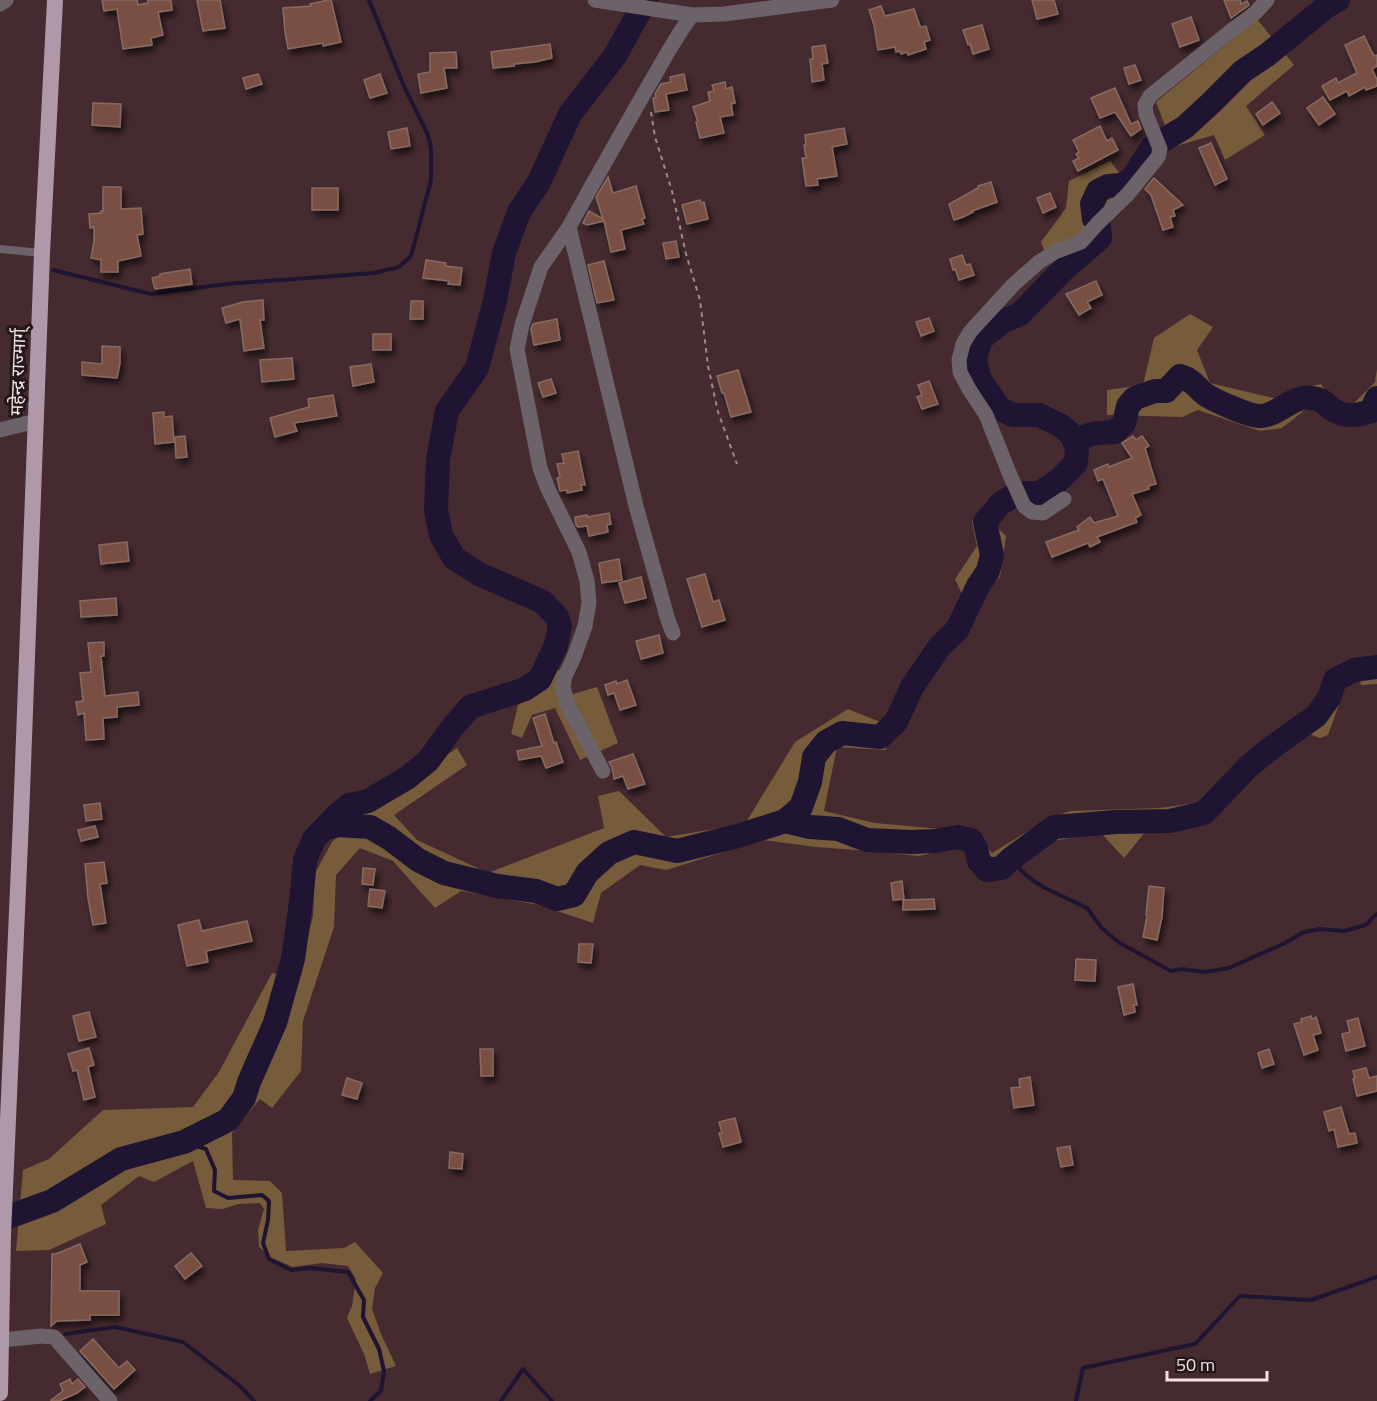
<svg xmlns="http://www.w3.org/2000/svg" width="1377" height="1401" font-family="'Titillium Web','Noto Sans Devanagari',sans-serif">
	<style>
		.forest { fill: #765c3b }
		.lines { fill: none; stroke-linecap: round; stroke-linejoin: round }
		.stream { stroke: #1f1432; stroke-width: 4 }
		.river { stroke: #1f1432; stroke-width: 24 }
		.building { fill: #785043; stroke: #876b62; stroke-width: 1.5; filter: url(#shadow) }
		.path { stroke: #9f898d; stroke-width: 2; stroke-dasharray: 4.5 4.5; stroke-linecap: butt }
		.service { stroke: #6c626a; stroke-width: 8 }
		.minor { stroke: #6c626a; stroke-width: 15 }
		.trunk { stroke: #ae98aa; stroke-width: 16 }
		.labels { text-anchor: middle; stroke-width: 6; stroke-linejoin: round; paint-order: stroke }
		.street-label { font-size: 18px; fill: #f4e2e5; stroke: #23171a }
	</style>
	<defs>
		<filter id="shadow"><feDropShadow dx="3" dy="5.5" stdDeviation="3" flood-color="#0009"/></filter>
	</defs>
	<rect width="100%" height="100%" fill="#452b30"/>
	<g class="forest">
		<polygon points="1257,19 1294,65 1246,106 1265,135 1225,160 1214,135 1173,147 1156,102"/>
		<polygon points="1110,161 1129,185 1078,238 1044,250 1041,242 1066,208 1069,181"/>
		<polygon points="1190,314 1213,327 1197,350 1210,383 1282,400 1307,387 1321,384 1335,404 1352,405 1375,382 1377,369 1377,415 1374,415 1358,427 1316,408 1306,409 1282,428 1260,431 1198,410 1182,417 1107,415 1107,390 1143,385 1154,338"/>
		<polygon points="1006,492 1015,506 994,524 1006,536 1000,577 968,607 955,579 977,546 972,522 987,500"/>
		<polygon points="1377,660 1377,684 1361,685 1357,666"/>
		<polygon points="552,668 562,672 573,694 597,687 618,743 580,760 555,708 532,715 522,738 511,734 518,705 542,690"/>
		<polygon points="1337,673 1342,696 1328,735 1320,738 1304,732 1300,723 1313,713 1316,700"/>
		<polygon points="848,709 888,725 886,750 837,747 824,811 875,823 974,832 992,853 1050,818 1070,811 1159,808 1204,802 1227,784 1238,793 1204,821 1165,833 1146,831 1124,858 1101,833 1046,842 986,880 971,871 971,850 954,848 919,856 869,851 816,847 763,840 666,870 640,865 601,893 593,923 539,905 461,891 435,908 393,861 360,848 336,875 334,927 303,1021 301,1071 272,1108 260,1099 232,1133 233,1180 270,1181 282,1193 286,1251 344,1248 355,1242 383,1273 375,1288 372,1309 381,1334 396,1366 370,1374 364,1354 347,1318 352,1306 356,1279 348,1266 322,1263 293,1267 272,1258 259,1247 258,1230 264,1209 260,1203 238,1204 223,1209 206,1208 193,1161 154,1182 139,1176 101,1205 106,1224 49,1250 16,1251 23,1170 49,1159 103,1110 193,1107 219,1072 272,973 297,980 313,916 315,873 332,842 368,808 457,748 467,765 394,815 417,840 488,873 604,828 598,796 619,791 666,837 745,824 795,742"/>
	</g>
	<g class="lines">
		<g class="stream">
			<polyline points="53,270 151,294 226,284 374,273 399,267 411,256 418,230 431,180 431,148 428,135 403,84 369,0"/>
			<polyline points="1008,862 1018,867 1028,877 1043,887 1087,908 1101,927 1118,942 1171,971 1181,969 1205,972 1229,968 1285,943 1304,932 1320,929 1344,931 1366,925 1373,917 1377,914"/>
			<polyline points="184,1142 206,1149 215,1170 214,1191 228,1198 262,1195 269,1201 268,1220 263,1243 269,1259 291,1270 309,1268 348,1272 364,1300 363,1317 379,1349 384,1371 381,1391 370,1401"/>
			<polyline points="65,1334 115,1327 183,1342 240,1386 254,1401"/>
			<polyline points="501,1401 523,1369 552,1401"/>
			<polyline points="1076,1401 1083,1368 1195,1344 1240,1296 1311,1300 1377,1277"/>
		</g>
		<g class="river">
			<polyline points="1094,219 1092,204 1098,191 1108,186 1121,185 1132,179 1152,147 1185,127 1211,103 1243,71 1267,55 1327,6 1338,0"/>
			<path d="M1075,443C1086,432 1101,433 1115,432L1124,423L1128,406L1135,398L1155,391H1166L1180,376C1195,381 1195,387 1206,395C1216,401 1250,417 1261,416C1279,415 1294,394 1312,398C1326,400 1325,406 1335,411C1347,418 1359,415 1371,411L1377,398"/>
			<polyline points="785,821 810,827 838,829 867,840 911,842 935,841 958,837 971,840 976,848 979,861 987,870 1001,868 1012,858 1054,827 1116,822 1170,821 1204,813 1248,767 1271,748 1316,716 1329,698 1335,680 1354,670 1377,667"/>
			<polyline points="326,828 338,825 370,827 389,838 418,860 444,873 497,886 536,891 557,899 574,895 587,873 609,853 634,842 677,851 738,836 785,821 801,807 810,782 814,757 826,742 842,733 880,737 896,722 912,687 940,646 957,630 978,586 988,571 992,555 985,522 1000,504 1014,495 1026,493 1040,493 1059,480 1076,463 1077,448 1072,435 1060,425 1039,415 1013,415 999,408 979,378 975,358 981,339 1002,322 1020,314 1061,272 1100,238 1099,227"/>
			<polyline points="0,1220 52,1201 121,1159 184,1142 228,1120 244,1098 249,1082 275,1023 293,959 301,902 305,860 314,839 338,814 349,805 368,801 407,778 428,761 452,728 470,707 525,689 540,679 556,645 560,626 557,617 543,602 479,574 454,558 441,535 436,510 438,459 447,411 477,368 495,301 504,253 519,212 539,182 570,114 615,56 646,0"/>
		</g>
	</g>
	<g class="building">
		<polygon points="102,0 137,0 138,5 148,3 148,0 171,0 172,10 158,12 163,35 151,38 152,45 123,49 117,9 104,11"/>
		<polygon points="197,0 220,0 225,28 203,31"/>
		<polygon points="328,0 331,0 341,42 323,46 323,43 288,49 285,32 283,8 311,6 310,4"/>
		<polygon points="1032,0 1054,0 1058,14 1037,19"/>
		<polygon points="1224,0 1240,0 1241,4 1247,1 1249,5 1231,18"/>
		<polygon points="881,6 885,16 914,9 920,26 921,27 926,26 930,40 924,42 926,49 908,55 907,52 901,54 900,51 896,52 895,47 878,50 874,25 869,10"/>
		<polygon points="1191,17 1199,40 1180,47 1172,24"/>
		<polygon points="982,25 989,49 973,54 970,44 968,45 963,30"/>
		<polygon points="1364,36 1374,56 1377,55 1377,66 1372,69 1377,80 1377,86 1366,90 1365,87 1349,96 1347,91 1330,100 1322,86 1336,78 1338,83 1357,73 1345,45"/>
		<polygon points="550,44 552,58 535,62 514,64 514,66 493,68 491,52"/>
		<polygon points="825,45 828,63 822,64 824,80 812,82 810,59 813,59 812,47"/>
		<polygon points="456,52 457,68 444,68 447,88 421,93 418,74 430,72 430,53"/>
		<polygon points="1135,65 1141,80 1129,84 1124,68"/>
		<polygon points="258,74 262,84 246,89 243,78"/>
		<polygon points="380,74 387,93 370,98 364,80"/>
		<polygon points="684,74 687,90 666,94 669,110 655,112 653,98 656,98 655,94 661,84 671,82 670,77"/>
		<polygon points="725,82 726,89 732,87 735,103 731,104 733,115 720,117 724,133 700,138 696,122 698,122 693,107 710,101 708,92 714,91 712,85"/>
		<polygon points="1115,88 1131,124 1138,121 1141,129 1131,136 1115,112 1100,118 1091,98"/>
		<polygon points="1323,97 1335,114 1319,125 1307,108"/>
		<polygon points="1272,102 1280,113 1263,125 1256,114"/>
		<polygon points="93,103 121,104 120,127 92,125"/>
		<polygon points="1100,126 1107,141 1112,138 1118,150 1078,171 1073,161 1079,158 1076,154 1079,152 1073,140"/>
		<polygon points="407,128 410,146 391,149 388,132"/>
		<polygon points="844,128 847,144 832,147 837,176 817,179 818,185 806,186 802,158 806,158 804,145 806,145 805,135"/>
		<polygon points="1211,143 1227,179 1215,185 1199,148"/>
		<polygon points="608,177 613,193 636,186 645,218 642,219 644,224 621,230 625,249 611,252 604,221 587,225 583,223 589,211 603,219 596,197"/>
		<polygon points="1154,178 1183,205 1173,210 1175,216 1170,217 1173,227 1163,230 1151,195 1145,189"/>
		<polygon points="991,182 997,202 972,211 973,212 963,217 954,220 949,204 978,188 978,186"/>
		<polygon points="103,187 121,187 121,209 141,208 143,234 137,235 141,256 118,261 118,272 101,272 101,260 91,258 94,241 94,227 90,228 89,214 101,213 101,211 103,211"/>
		<rect x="312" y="188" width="26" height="22"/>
		<polygon points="1050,193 1056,207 1043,213 1037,198"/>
		<polygon points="700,200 701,203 704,202 708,219 687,224 682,205"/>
		<polygon points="676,241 679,257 666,259 663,243"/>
		<polygon points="962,255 966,265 970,264 974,275 959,280 955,269 953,270 950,259"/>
		<polygon points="426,260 446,263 445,266 462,268 460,285 448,284 449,281 423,278"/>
		<polygon points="604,261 614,300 597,303 588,265"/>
		<polygon points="190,269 192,284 155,289 152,278 160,276 160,274"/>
		<polygon points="1096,281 1102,295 1087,302 1091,308 1079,315 1066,294"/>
		<polygon points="263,300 264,320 260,320 264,348 244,351 240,319 226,323 222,308 243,302"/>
		<polygon points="411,301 423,301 423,319 410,319"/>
		<polygon points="929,318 934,331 921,336 916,322"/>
		<polygon points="557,319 560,340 534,345 531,329 533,324"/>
		<rect x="373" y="334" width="18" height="16"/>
		<polygon points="102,346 120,347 120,363 117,378 82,375 82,362 102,364"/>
		<polygon points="292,358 294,379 262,382 260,360"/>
		<polygon points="371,364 374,382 353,386 350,367"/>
		<polygon points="738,370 751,412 731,417 724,393 722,393 717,376"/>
		<polygon points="551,379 556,393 543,397 538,383"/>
		<polygon points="929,381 938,404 922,409 917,397 922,395 918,385"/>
		<polygon points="333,395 337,416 294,423 297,431 275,437 270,418 309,407 308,399"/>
		<polygon points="164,412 164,417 172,416 174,442 155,444 153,413"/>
		<polygon points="185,436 187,457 176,458 175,437"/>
		<polygon points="1133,436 1136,440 1142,436 1149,446 1145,448 1156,484 1148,486 1149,489 1132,494 1141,515 1135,518 1137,522 1097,537 1100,542 1090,547 1088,543 1052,557 1046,542 1079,530 1077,527 1090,517 1094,523 1118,516 1103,479 1098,481 1094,470 1108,464 1109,467 1132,458 1122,443"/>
		<polygon points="578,451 585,485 581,485 582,490 567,493 567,490 560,491 557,478 560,477 557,464 564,463 562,454"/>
		<polygon points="609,513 611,524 607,525 608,532 589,536 587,526 578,527 576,525 575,517 587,515 587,517"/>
		<polygon points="127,542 129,561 101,564 99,545"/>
		<polygon points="619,559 622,580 602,583 599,563"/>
		<polygon points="705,574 713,602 719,600 725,620 702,627 687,579"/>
		<polygon points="641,577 646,598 625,603 619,583"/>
		<polygon points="116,598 117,615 81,617 80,601"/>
		<polygon points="659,635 663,653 641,659 636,641"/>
		<polygon points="104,642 104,656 101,656 105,696 138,692 139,705 117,707 117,717 103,718 104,739 86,740 84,713 78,715 76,702 83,701 80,673 91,672 88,643"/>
		<polygon points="627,680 636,705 620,710 614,693 608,695 605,685 616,681 617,684"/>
		<polygon points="545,714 554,743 556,742 563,762 546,768 541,756 519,760 517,751 542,746 533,718"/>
		<polygon points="633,754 645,784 628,789 623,776 614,779 612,767 609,762"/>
		<polygon points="100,803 102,819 86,821 84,805"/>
		<polygon points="95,826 98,837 81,841 78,830"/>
		<polygon points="104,862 107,883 100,884 106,923 93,925 88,898 85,864"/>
		<polygon points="363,868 375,869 373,885 362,884"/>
		<polygon points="902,881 904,899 893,900 891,883"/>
		<polygon points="1149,886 1164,888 1162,917 1157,940 1143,937 1147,916 1146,915"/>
		<polygon points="370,889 385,891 382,908 368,906"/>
		<polygon points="934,899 935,909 903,910 903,900"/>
		<polygon points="199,920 202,931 247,921 252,941 206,951 208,962 187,966 178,925"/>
		<polygon points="579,944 593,944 591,963 578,962"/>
		<polygon points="1076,959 1096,960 1095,981 1075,980"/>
		<polygon points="1133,984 1137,1005 1134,1005 1135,1012 1124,1015 1118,987"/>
		<polygon points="89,1012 96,1037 79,1041 73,1016"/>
		<polygon points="1311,1016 1312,1019 1316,1017 1321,1033 1313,1035 1318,1050 1304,1055 1294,1024 1302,1022 1301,1019"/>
		<polygon points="1358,1018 1365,1046 1346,1051 1342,1034 1350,1032 1347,1021"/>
		<polygon points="89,1048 94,1065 88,1067 95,1097 84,1100 77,1070 73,1071 68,1054"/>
		<polygon points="480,1049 493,1049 493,1076 481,1076"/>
		<polygon points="1269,1049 1274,1064 1262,1068 1258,1053"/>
		<polygon points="1366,1068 1369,1078 1377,1076 1377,1091 1357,1096 1353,1079 1355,1078 1353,1071"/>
		<polygon points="1030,1077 1034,1105 1014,1108 1011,1088 1020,1087 1019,1079"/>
		<polygon points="347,1078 362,1083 357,1099 342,1095"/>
		<polygon points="1341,1107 1349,1134 1355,1133 1357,1143 1338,1147 1334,1129 1329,1131 1324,1112"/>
		<polygon points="735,1118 741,1142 723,1147 719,1133 722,1133 719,1122"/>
		<polygon points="1070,1146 1073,1165 1061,1167 1057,1148"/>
		<polygon points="450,1152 463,1154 462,1169 449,1168"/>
		<polygon points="80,1244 87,1262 80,1265 80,1291 119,1291 119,1315 90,1315 90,1320 57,1321 51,1326 52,1254 56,1254"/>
		<polygon points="191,1253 202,1266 185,1279 175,1266"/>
		<polygon points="93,1339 119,1368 127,1361 135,1370 114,1389 80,1351"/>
		<polygon points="70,1379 72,1384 78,1379 85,1387 77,1393 59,1401 51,1401 51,1400 63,1391 60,1384"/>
	</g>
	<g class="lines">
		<polyline class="path" points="651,112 655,137 672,191 686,254 700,300 708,366 718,412 737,464"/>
		<polyline class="service" points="0,249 42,253"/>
		<g class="minor">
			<polyline points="595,0 692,15 724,14 832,0"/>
			<polyline points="0,4 6,0"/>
			<polyline points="569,227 541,267 522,325 517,349 540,468 548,489 579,552 587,581 589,603 585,626 574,657 565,676 563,686 566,702 603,771"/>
			<polyline points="0,430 36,421"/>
			<polyline points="1064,499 1043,513 1032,512 1024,506 1010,475 986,415 969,389 960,372 959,360 963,344 970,332 1013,285 1039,262 1055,252 1081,242 1098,223 1128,194 1158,157 1160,149 1146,114 1145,105 1150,96 1232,30 1256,12 1267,0"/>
			<path d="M673,633L668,620L636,506L569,227C594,181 620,136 646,90C661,65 674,39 692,15"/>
			<polyline points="2,1340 41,1336 54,1337 110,1401"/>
		</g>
		<polyline class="trunk" points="0,1393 3,1235 21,819 42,253 55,0"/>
	</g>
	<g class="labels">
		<g class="street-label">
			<text transform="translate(18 372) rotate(-88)" y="6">महेन्द्र राज्मार्ग्</text>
		</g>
	</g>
	<path d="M1167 1371v9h100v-9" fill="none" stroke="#f4e2e5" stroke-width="3"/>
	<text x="1176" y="1371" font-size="18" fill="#f4e2e5" stroke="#23171a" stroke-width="4.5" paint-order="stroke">50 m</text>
</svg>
